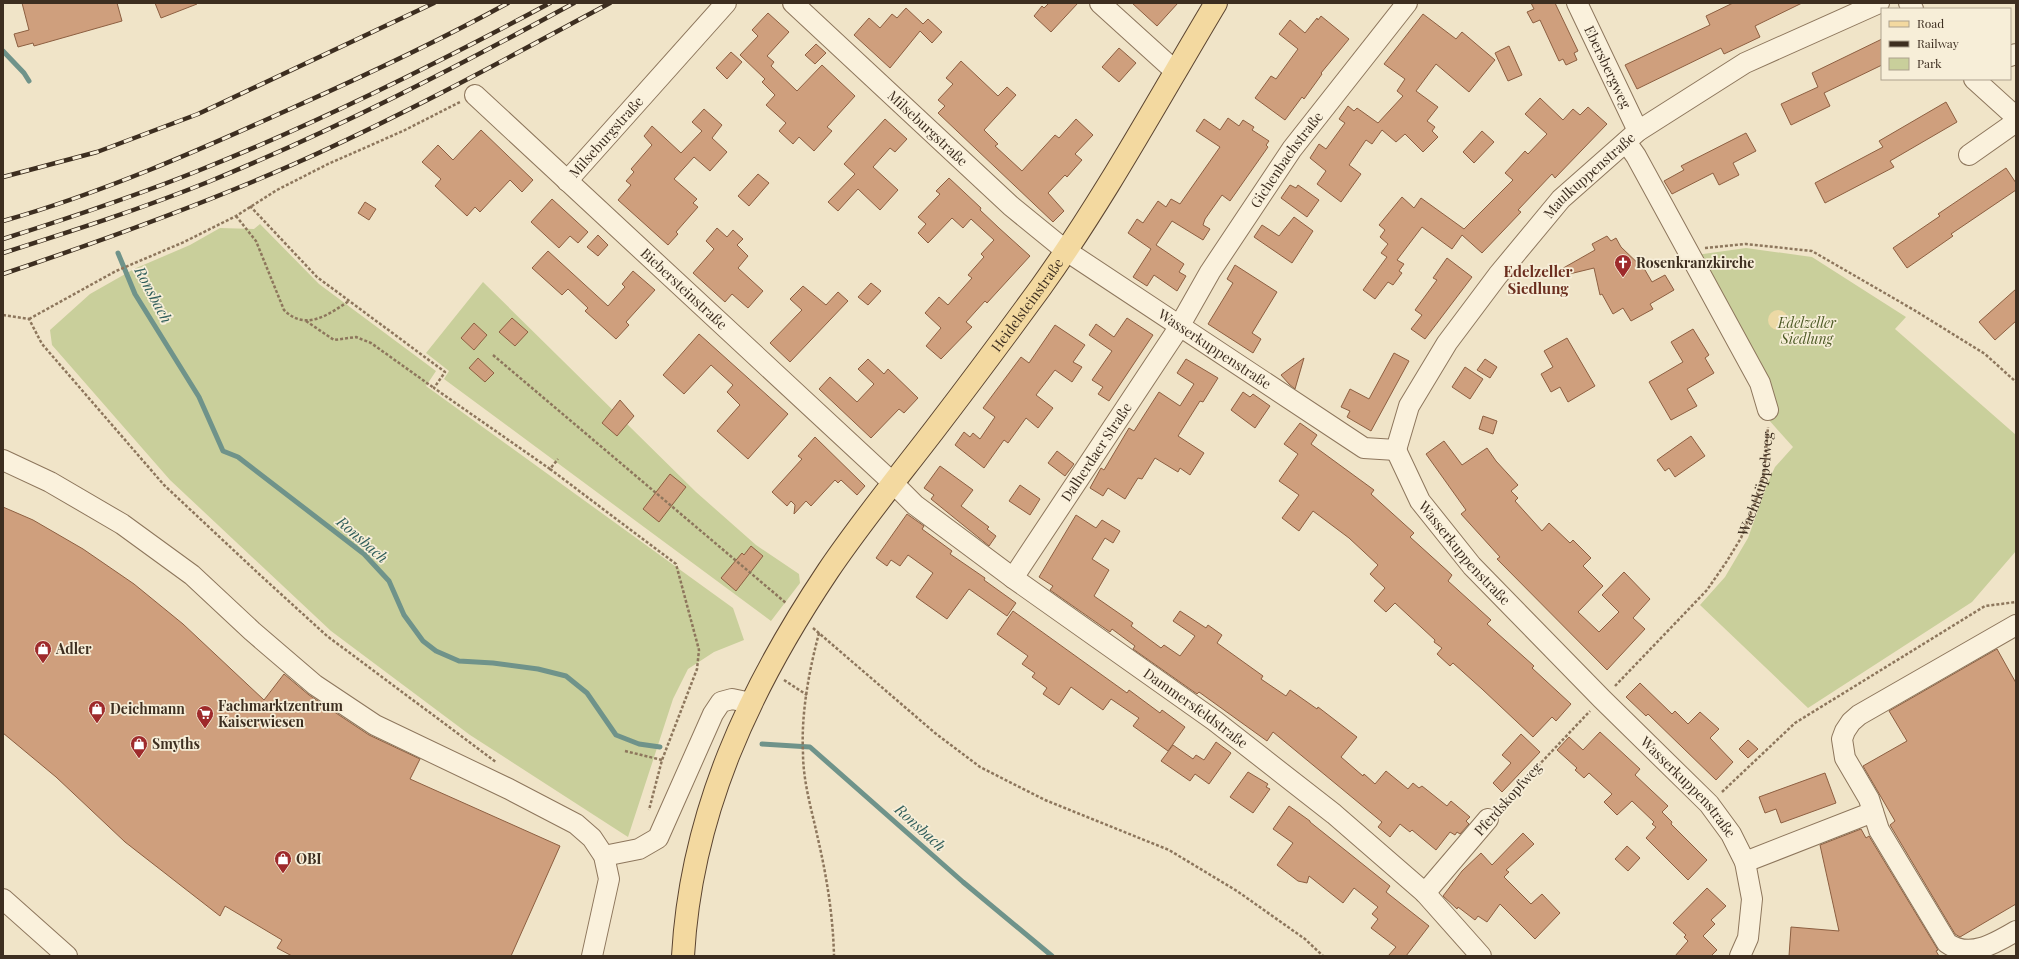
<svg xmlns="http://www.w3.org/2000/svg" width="2019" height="959" font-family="'Playfair Display',serif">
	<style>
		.green { fill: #c9cf9b }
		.sand { fill: #ecd9a5 }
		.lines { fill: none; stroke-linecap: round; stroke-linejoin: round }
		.stream { stroke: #6f938a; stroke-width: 5 }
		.building { fill: #cf9f7d; stroke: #8d5f41 }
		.minor-casing { stroke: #8d765c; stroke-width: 22 }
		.major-casing { stroke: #5b4430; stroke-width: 24 }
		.path { stroke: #8d765c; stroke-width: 2.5; stroke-dasharray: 3 2; stroke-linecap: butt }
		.minor { stroke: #faf1dc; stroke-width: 20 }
		.major { stroke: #f3d9a0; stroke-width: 22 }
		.rail-casing { stroke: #3d2e20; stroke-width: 4.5 }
		.rail { stroke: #f7eed8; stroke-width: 3; stroke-dasharray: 9; stroke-linecap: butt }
		.labels { text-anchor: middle; stroke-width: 3.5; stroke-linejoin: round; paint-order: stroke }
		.street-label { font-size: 14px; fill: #3d2e20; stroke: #f7eed8 }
		.poi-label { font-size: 14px; font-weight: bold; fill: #3d2e20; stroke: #f7eed8; text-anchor: start }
		.park-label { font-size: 14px; font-style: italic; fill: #4d5a26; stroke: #f7eed8 }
		.neighbourhood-label { font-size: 15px; font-weight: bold; fill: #6b2e1e; stroke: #f7eed8 }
		.water-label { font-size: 15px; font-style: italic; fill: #2f5d5a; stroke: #f7eed8 }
	</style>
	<rect width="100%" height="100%" fill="#f0e4c8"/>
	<g class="green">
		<polygon points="260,224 319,284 436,371 426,386 733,608 744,640 714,652 688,669 673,699 628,837 470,735 331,631 170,480 52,345 50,330 90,294 134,269 190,245 220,228 254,229"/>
		<polygon points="1746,248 1812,257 1906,317 1895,329 2016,435 2016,551 1972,602 1808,708 1700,605 1725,577 1748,538 1768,482 1775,467 1793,447 1768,419 1696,255"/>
		<polygon points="483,282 696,492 756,545 799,574 800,583 771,621 444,379 449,371 426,353"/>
	</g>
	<circle class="sand" cx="1778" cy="320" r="10"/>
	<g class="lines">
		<g class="stream">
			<polyline points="3,51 24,73 29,81"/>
			<polyline points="118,253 135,294 199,397 223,451 238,457 364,554 389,581 404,615 423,641 436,651 459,661 493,663 538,669 566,676 587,693 616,735 639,744 660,747"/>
			<polyline points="762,744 810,747 963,882 1052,956"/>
		</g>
	</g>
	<g class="building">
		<polygon points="22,3 117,3 122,21 34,46 33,43 18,47 14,34 29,30"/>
		<polygon points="155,3 197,3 197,4 161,18"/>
		<polygon points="1049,3 1078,3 1051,32 1034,16 1042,6 1044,8"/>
		<polygon points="1132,3 1178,3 1157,26"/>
		<polygon points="1531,3 1555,3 1578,51 1574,53 1577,60 1566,65 1563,59 1559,61 1540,20 1533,23 1527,12 1534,9"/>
		<polygon points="1733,3 1802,3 1755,26 1760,37 1724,54 1721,48 1637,89 1625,65 1710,25 1706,16"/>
		<polygon points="906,8 923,24 928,19 942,32 932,43 920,31 890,68 854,35 869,18 880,28 892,14 897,18"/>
		<polygon points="768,13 789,32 767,56 774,62 771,66 797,91 822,65 855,96 827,127 832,131 814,151 799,137 793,144 779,131 786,123 766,105 775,95 762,82 765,79 740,55 758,36 752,30"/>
		<polygon points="1423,14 1456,39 1462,32 1495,60 1469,92 1436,64 1416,91 1438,107 1427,121 1435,127 1432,131 1438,137 1423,152 1405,134 1396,142 1382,130 1372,144 1366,140 1349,165 1361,174 1341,202 1317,184 1326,171 1310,158 1319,144 1326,149 1345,123 1339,119 1348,106 1354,111 1357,108 1378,123 1403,96 1397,91 1405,79 1384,64"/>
		<polygon points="1321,16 1349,39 1321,73 1322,74 1304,99 1302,97 1285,120 1255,98 1271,76 1276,79 1298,49 1279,34 1290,20 1305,33 1317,18 1318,20"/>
		<polygon points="1882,39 1882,65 1824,93 1830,106 1791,125 1781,104 1818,87 1812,73"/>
		<polygon points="816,44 826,53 815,64 805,55"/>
		<polygon points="1509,46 1522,75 1508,81 1495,53"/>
		<polygon points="1119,48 1136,63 1119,82 1102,67"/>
		<polygon points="731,52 742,62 727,79 716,68"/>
		<polygon points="961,61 998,96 1007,87 1016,95 984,130 998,144 995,146 1022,171 1055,135 1059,138 1076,119 1093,135 1075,154 1082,160 1067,177 1065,175 1048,193 1064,211 1053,222 938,113 945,106 938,100 953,84 946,78"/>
		<polygon points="1540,98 1563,120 1573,109 1580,115 1588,107 1607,124 1555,178 1552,174 1518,210 1521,212 1482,253 1462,235 1452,249 1422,227 1397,260 1404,264 1399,271 1402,273 1393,285 1388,282 1375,299 1363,290 1387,257 1381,253 1388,244 1380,237 1385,230 1379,225 1402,197 1414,208 1421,198 1464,229 1513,180 1505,173 1525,151 1528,154 1547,134 1525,114"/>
		<polygon points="1946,102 1957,122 1890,161 1894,167 1825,203 1815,183 1883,147 1879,141"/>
		<polygon points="704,109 722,125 712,138 727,152 710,171 694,157 674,179 697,199 693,203 698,207 676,232 678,234 668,245 618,200 631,185 626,181 634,172 631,169 652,145 644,136 652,126 681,153 702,131 692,122"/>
		<polygon points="1228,118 1239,126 1243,120 1254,127 1252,130 1269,141 1266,145 1268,147 1230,201 1222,195 1205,219 1203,225 1210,229 1203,240 1172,221 1156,245 1184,264 1179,272 1186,276 1177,291 1154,275 1147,286 1133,277 1151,249 1128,233 1137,219 1143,223 1158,201 1166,207 1171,199 1180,204 1220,147 1196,131 1204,119 1220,130"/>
		<polygon points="885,119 907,139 895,152 890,148 873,167 898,190 880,210 858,189 838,211 828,202 855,174 844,164"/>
		<polygon points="481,130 533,180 522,192 510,180 480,212 475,207 467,216 435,186 441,179 422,162 438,145 453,160"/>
		<polygon points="1482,131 1494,142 1474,163 1463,152"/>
		<polygon points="1746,133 1756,151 1733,163 1739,175 1719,185 1713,173 1672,194 1664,181 1684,170 1681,166"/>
		<polygon points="2006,168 2016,183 2016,190 1951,234 1953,236 1907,268 1893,248 1940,216 1938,214"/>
		<polygon points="758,174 769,183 749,206 738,196"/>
		<polygon points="949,178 981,208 980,210 999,228 1030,256 987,303 985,301 966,322 972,327 941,359 926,346 941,328 925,313 939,297 948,305 972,278 968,275 984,257 981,254 994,240 971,219 963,228 952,218 928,243 918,233 926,224 918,217 940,194 936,191"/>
		<polygon points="1290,185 1296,188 1298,185 1319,200 1307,217 1281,198"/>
		<polygon points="552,199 588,232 578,243 570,236 559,248 531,222"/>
		<polygon points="365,202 376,209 369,220 358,213"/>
		<polygon points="1294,217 1313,231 1292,263 1254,237 1262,225 1279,236"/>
		<polygon points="717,228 727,237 733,230 743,239 737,245 748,256 738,268 763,291 748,308 732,294 725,302 693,273 714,249 706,241"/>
		<polygon points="598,235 608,245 598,256 587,247"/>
		<polygon points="1607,236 1611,241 1616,238 1621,247 1645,270 1652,282 1665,275 1674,290 1650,304 1653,309 1631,321 1623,308 1613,314 1602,294 1600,295 1594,268 1553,278 1551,275 1595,250 1592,244"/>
		<polygon points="548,251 608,306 625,287 622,284 633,271 655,290 626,322 629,325 616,339 585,311 588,308 568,289 562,295 532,268"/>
		<polygon points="1447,258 1472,277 1425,339 1411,329 1422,315 1415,310 1437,280 1433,278"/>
		<polygon points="1235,265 1277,292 1252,333 1261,339 1253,353 1208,324 1233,283 1227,279"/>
		<polygon points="871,283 881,291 868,305 858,297"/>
		<polygon points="803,286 826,305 838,292 848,301 790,362 770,343 802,310 790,299"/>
		<polygon points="2016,289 2016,321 1995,340 1979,322"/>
		<polygon points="512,318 528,332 515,346 499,332"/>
		<polygon points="1127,318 1153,335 1109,401 1098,394 1103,387 1092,380 1112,351 1089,335 1096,324 1114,337"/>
		<polygon points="474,323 487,335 474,350 461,338"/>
		<polygon points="1055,325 1085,345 1073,362 1082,367 1072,382 1055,370 1036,395 1053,408 1038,428 1026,418 1008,443 1004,440 984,468 955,445 964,432 970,437 973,433 980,439 995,417 983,408 1021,357 1029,363"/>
		<polygon points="1693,329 1709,355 1705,358 1714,373 1687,389 1697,406 1671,420 1649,382 1683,362 1671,342"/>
		<polygon points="699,334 788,414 748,459 717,431 740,405 727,392 733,385 711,365 684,394 663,375"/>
		<polygon points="1567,338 1595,386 1568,402 1560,387 1551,392 1541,374 1553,367 1544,351"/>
		<polygon points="1394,353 1409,361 1371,431 1347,417 1350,411 1341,407 1350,389 1369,399"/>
		<polygon points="478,358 494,373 485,382 469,368"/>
		<polygon points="1304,358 1295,389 1289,384 1281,375"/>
		<polygon points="868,359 884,374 888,369 918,398 904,413 899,409 871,438 819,389 830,377 857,402 874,384 858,369"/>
		<polygon points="1186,359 1218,378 1203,402 1200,401 1178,436 1204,453 1190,475 1180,468 1178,472 1155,458 1142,479 1138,478 1125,499 1108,488 1103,496 1090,488 1101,468 1104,470 1129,428 1134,431 1159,392 1180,406 1194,384 1177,373"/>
		<polygon points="1485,359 1497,367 1490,378 1477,370"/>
		<polygon points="1465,367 1483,379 1470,399 1452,387"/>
		<polygon points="1243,392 1250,397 1253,394 1270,406 1255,428 1231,410"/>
		<polygon points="620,400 634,416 617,436 602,423"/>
		<polygon points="1483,416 1497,421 1493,434 1479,429"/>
		<polygon points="1300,423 1317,435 1311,444 1374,490 1371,494 1414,533 1410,537 1452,575 1448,581 1491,620 1487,624 1534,666 1532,668 1571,704 1556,721 1552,717 1533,737 1482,689 1453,663 1450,666 1437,654 1442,648 1434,642 1435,640 1395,603 1386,612 1374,601 1385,588 1370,574 1378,565 1349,538 1313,511 1299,531 1282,518 1299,495 1279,481 1298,454 1284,444"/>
		<polygon points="1691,436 1705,456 1675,477 1669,468 1665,471 1657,460"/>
		<polygon points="815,437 865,486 857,495 841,480 838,483 835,480 811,506 806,501 794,514 795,505 791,501 787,506 772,492 802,459 798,456"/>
		<polygon points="1444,441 1462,465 1487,448 1496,461 1518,485 1511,491 1518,498 1515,501 1542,531 1549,523 1570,543 1573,540 1591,558 1583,566 1603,586 1578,612 1599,632 1619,612 1602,595 1624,572 1650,599 1633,618 1645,629 1607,670 1497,559 1500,557 1461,514 1466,510 1426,454"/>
		<polygon points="1057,451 1074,464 1065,476 1048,463"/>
		<polygon points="940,466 973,490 961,506 989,527 987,529 996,536 989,546 931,499 934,495 924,488"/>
		<polygon points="670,474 686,487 659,522 643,509"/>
		<polygon points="1020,485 1040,499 1030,515 1009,501"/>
		<polygon points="3,507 33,520 83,549 134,584 183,624 264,700 284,674 309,695 369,735 420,759 410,779 560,846 511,956 292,956 277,948 282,940 225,906 220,916 125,842 56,777 3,733"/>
		<polygon points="907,514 924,526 922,529 952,551 950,554 985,578 984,580 1016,603 1007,616 969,589 947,619 916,597 933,573 908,555 900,566 891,560 887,566 876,558"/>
		<polygon points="1076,515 1096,528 1102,520 1120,531 1113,543 1105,538 1092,559 1109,570 1094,596 1133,623 1131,626 1161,648 1164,645 1180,656 1195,636 1173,621 1180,611 1206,628 1208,625 1222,635 1217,643 1263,676 1261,679 1286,696 1290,690 1317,709 1318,707 1357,737 1341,757 1363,776 1364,774 1375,784 1386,771 1408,789 1413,783 1419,788 1422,786 1447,806 1451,801 1470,817 1466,821 1469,824 1460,834 1457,832 1455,835 1450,832 1436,850 1412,830 1410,832 1400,824 1390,837 1378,827 1382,822 1273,732 1267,741 1199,692 1197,694 1133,649 1135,646 1112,629 1110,632 1050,590 1053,586 1039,577"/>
		<polygon points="751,546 763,556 736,591 721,578 742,553 744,555"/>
		<polygon points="1013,611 1127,693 1129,690 1160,713 1162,710 1185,727 1168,751 1133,726 1139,718 1111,699 1103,710 1071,687 1059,705 1043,694 1047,688 1032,677 1035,673 1022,664 1028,656 997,634"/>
		<polygon points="1997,649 2016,683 2016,904 1960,937 1955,934 1890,825 1895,821 1863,766 1907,741 1889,711"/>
		<polygon points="1640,683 1672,714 1675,711 1688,724 1700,712 1719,729 1710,738 1733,762 1716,780 1648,714 1646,716 1626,697"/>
		<polygon points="1600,732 1640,769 1635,775 1668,806 1662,812 1672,822 1671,824 1707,860 1688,880 1646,838 1656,827 1652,824 1654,822 1632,801 1617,815 1604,802 1612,794 1589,773 1584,778 1575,770 1577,768 1557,750 1569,737 1583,750"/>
		<polygon points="1521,734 1540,752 1502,792 1493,783 1511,763 1502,755"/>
		<polygon points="1748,740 1758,749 1748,758 1739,749"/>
		<polygon points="1216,742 1231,753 1209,784 1195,774 1190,781 1161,761 1173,745 1193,759 1196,755 1204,760"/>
		<polygon points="1248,772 1268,784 1266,787 1270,789 1253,813 1230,797"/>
		<polygon points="1825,773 1836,803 1781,823 1776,809 1765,813 1759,797"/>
		<polygon points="1289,806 1310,821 1310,822 1390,886 1386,892 1429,926 1406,956 1388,956 1396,947 1371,928 1378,919 1372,914 1378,907 1354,888 1343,903 1309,876 1307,883 1298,881 1277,865 1293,843 1273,829"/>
		<polygon points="1861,829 1866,838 1869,836 1938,950 1936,951 1939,956 1789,956 1791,927 1839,931 1820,845"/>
		<polygon points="1523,833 1534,844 1506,870 1509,872 1504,877 1531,904 1542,894 1560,913 1535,939 1500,904 1487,922 1478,916 1475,920 1458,907 1457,909 1443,896 1462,871 1481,853 1492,865"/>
		<polygon points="1627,846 1640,858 1628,871 1615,859"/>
		<polygon points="1707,888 1726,906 1711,920 1715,924 1703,936 1717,950 1711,956 1675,956 1688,941 1684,937 1686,935 1673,923"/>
	</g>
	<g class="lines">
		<defs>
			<g id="minor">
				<path id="s2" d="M793,3L1011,206L1065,250L1364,448L1396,450"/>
				<polyline points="1100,3 1175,71"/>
				<path id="s3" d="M1577,3L1638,131"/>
				<polyline points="1909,3 1913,9"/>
				<polyline points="2010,56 2016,54"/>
				<polyline points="1974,79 2016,117"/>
				<path id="s4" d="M475,95L893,483L915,505L1013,578L1215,721L1334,814L1425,893L1481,956"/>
				<polyline points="1626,142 1636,156 1760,383 1768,410"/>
				<polyline points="1969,155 2016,122"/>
				<path id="s5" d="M567,181L726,3"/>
				<path id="s6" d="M1396,450L1409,406L1447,343L1498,275L1561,199L1638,131L1745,63L1879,3"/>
				<path id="s7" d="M1396,450L1420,501L1472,566L1602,699L1709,804L1731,834L1745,862L1752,899L1748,938L1740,956"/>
				<polyline points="3,460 50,482 122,524 192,575 252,631 315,685 375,725 509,789 576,824 592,838 604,856 609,879 592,956"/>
				<path id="s8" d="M1013,578L1176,332L1210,272L1292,149L1407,3"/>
				<path d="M2016,625L1859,715L1851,722L1845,731L1842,739L1845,758L1869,799L1879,830L1947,943C1969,959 1994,944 2016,931"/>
				<polyline points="604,856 639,849 658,838 713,714 721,702 732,699 751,703"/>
				<polyline points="1745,862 1873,812"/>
				<polyline points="1425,893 1488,819"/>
				<polyline points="3,899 67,956"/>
			</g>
			<g id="major">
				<path id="s9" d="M683,956C691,813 749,689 828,571C861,522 899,476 935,429C971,382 1006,335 1041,287C1106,196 1159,98 1216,3"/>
			</g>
		</defs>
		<use href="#minor" class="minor-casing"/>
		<use href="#major" class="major-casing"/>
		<g class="path">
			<polyline points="250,206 317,277 445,372 434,388 550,469 558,459"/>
			<path d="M236,216L256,241L284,310C306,332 329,314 349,301"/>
			<polyline points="1705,248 1746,244 1812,251 1914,310 1985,354 2016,382"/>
			<polyline points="3,315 29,319 42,344 164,485 259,574 327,636 496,762"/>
			<polyline points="29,319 116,271 184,242 236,216 277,190 328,164 403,131 460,102"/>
			<polyline points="306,321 334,340 356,337 371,343 434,388"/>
			<polyline points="493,355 786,603"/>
			<polyline points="550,469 676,564 699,650 697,669 662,760 649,810"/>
			<polyline points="813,628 935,733 980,767 1045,800 1169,850 1237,891 1305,939 1323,956"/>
			<path d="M819,633C809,671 801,713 803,753C803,782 812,811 818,839C827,878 833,916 834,956"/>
			<polyline points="784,680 807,695"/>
			<path id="s1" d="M1615,686L1707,590L1727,561L1741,538L1756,501L1764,475L1768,427"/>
			<polyline points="625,751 662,760"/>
			<polyline points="1722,792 1795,723 1985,606 2016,602"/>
			<polyline points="1500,806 1590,711"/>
		</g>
		<use href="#minor" class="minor"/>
		<use href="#major" class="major"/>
		<defs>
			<g id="rail">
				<polyline points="3,177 97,152 198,114 434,3"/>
				<path d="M3,221C102,193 197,151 290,109C364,76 437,42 508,3"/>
				<path d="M3,239C69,218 136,196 200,170C320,122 436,64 550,3"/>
				<path d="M3,253C72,231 141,209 208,182C333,131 455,68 574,3"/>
				<path d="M3,274C101,241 199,206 294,164C402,116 506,59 610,3"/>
			</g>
		</defs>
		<use href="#rail" class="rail-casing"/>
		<use href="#rail" class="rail"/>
	</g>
	<defs>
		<symbol id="church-pin" viewBox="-11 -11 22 30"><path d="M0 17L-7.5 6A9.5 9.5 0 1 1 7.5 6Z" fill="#9e2a2b" stroke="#f7eed8"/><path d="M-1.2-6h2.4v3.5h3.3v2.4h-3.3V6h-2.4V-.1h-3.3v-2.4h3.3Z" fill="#fff"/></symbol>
		<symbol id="shop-pin" viewBox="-11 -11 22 30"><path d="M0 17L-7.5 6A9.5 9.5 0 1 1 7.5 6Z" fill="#9e2a2b" stroke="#f7eed8"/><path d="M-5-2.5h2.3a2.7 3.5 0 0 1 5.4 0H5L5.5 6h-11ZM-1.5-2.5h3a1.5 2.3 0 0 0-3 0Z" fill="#fff"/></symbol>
		<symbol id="supermarket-pin" viewBox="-11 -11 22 30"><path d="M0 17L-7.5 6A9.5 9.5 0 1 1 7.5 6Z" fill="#9e2a2b" stroke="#f7eed8"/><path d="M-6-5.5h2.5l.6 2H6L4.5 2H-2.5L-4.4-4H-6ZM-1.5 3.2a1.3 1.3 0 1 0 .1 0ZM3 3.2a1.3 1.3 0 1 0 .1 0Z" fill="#fff"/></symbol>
	</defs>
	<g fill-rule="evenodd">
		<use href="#church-pin" x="1613" y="253" width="20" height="27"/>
		<use href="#shop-pin" x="33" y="639" width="20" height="27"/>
		<use href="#shop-pin" x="87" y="699" width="20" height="27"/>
		<use href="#supermarket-pin" x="195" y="704" width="20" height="27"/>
		<use href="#shop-pin" x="129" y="734" width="20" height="27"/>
		<use href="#shop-pin" x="273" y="849" width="20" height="27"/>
	</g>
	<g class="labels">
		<g class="street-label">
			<text dy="5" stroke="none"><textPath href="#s3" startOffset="71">Ebersbergweg</textPath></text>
			<text dy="5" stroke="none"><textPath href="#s2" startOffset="184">Milseburgstraße</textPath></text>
			<text dy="5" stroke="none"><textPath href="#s5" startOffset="59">Milseburgstraße</textPath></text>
			<text dy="5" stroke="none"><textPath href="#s8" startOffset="500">Gichenbachstraße</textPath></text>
			<text dy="5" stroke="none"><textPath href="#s6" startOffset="340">Maulkuppenstraße</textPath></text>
			<text dy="5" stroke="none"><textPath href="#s4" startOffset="285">Biebersteinstraße</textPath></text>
			<text dy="5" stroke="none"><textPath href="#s9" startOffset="749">Heidelsteinstraße</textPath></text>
			<text dy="5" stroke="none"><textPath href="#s2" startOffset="547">Wasserkuppenstraße</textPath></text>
			<text dy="5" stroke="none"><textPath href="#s8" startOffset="151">Dalherdaer Straße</textPath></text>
			<text dy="5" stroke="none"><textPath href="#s1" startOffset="252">Wachtküppelweg</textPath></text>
			<text dy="5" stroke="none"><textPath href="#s7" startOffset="125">Wasserkuppenstraße</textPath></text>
			<text dy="5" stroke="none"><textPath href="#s4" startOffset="948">Dammersfeldstraße</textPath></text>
			<text dy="5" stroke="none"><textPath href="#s7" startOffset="449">Wasserkuppenstraße</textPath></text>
			<text transform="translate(1508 799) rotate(-48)" y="5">Pferdskopfweg</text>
		</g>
		<g class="poi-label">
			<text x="1636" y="268">Rosenkranzkirche</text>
			<text x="56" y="654">Adler</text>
			<text x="218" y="711">Fachmarktzentrum<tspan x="218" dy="16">Kaiserwiesen</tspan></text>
			<text x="110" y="714">Deichmann</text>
			<text x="152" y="749">Smyths</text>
			<text x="296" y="864">OBI</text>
		</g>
		<g class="park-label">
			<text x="1807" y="328">Edelzeller<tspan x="1807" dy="16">Siedlung</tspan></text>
		</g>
		<g class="neighbourhood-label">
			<text x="1538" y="277">Edelzeller<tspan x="1538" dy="17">Siedlung</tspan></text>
		</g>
		<g class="water-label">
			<text transform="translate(153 295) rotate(62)" y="5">Ronsbach</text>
			<text transform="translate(362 540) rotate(41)" y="5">Ronsbach</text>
			<text transform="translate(920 828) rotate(42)" y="5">Ronsbach</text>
		</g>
	</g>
	<rect width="2019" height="959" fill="none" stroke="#3d2e20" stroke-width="8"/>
	<rect x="1881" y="8" width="130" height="72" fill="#f7eed8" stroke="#ada18e"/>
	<rect x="1889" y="21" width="20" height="6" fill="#f3d9a0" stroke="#ada18e"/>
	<text x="1917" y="28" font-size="12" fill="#3d2e20">Road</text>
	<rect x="1889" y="41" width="20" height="6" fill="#3d2e20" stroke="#ada18e"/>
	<text x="1917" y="48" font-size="12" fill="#3d2e20">Railway</text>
	<rect x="1889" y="58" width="20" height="12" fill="#c9cf9b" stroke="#ada18e"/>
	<text x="1917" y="68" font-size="12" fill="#3d2e20">Park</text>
</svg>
